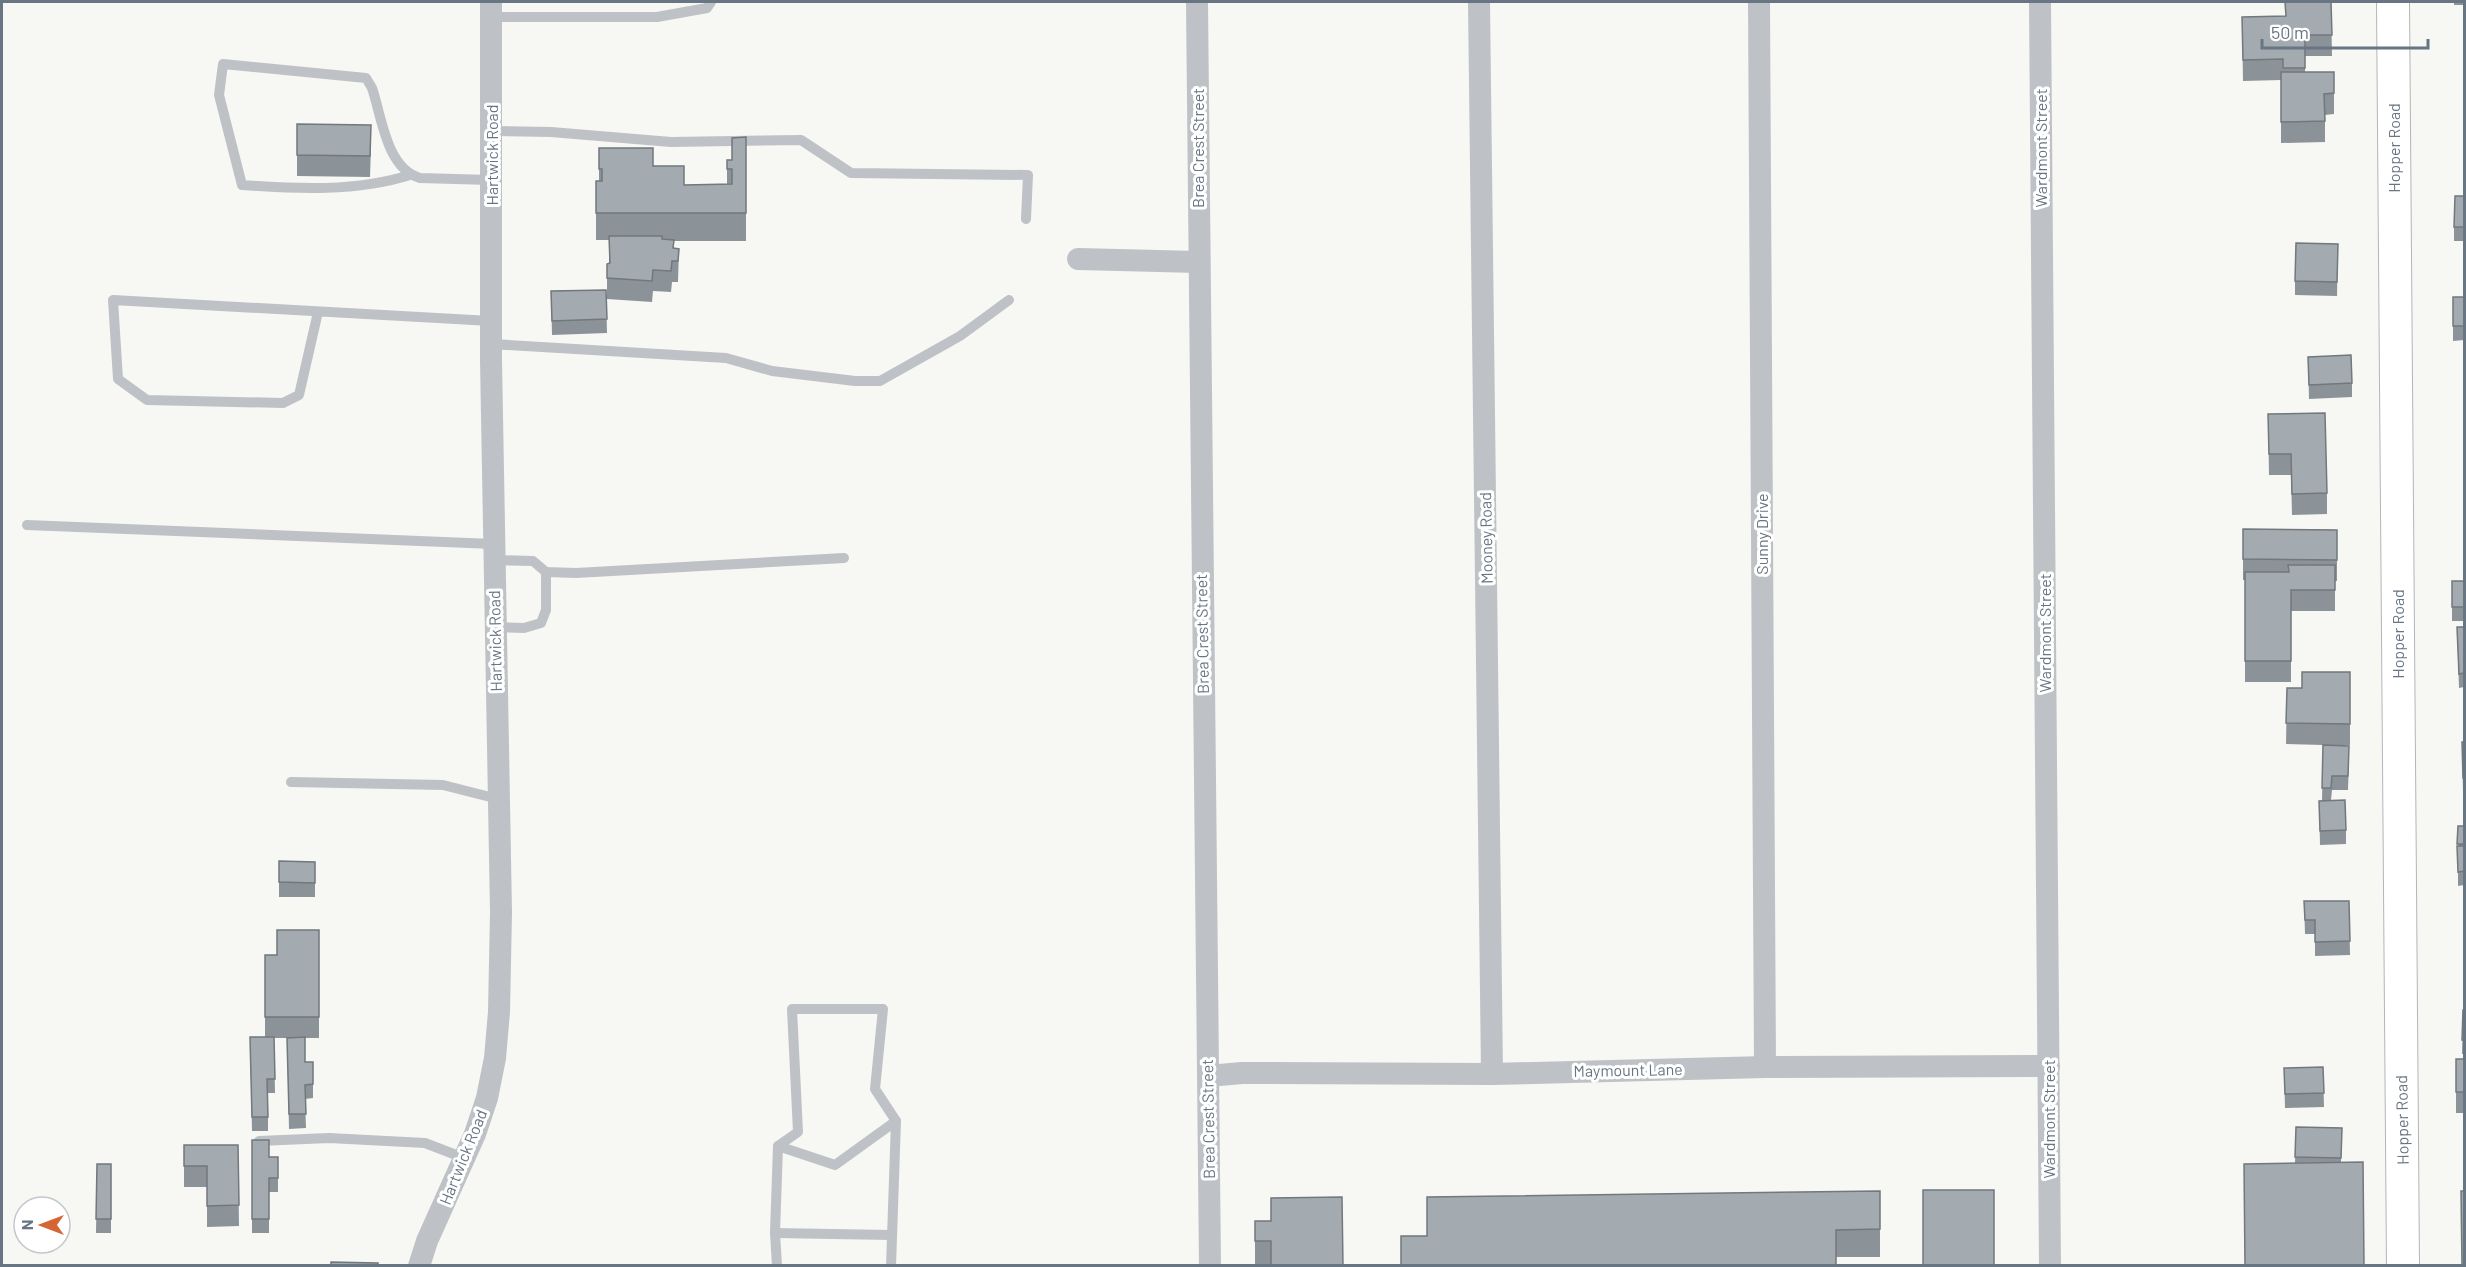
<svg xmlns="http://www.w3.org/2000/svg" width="2466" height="1267" font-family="Barlow,sans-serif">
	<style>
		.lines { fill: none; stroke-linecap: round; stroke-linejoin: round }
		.secondary-casing { stroke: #b1b6bb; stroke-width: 34 }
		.service { stroke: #bec2c6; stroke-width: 10 }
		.minor { stroke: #bec2c6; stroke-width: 22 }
		.secondary { stroke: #fff; stroke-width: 32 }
		.wall { fill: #8c9398 }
		.building { fill: #a3abb1; stroke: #72787c; stroke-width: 1.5 }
		.labels { text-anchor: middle; stroke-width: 6; stroke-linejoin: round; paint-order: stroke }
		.street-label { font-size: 16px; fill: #687583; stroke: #fff }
	</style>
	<rect width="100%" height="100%" fill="#f7f7f4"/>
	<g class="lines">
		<defs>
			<polyline id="secondary" points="2393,2 2403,1266"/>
		</defs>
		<use href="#secondary" class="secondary-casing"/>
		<g class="service">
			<polyline points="492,17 657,17 707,8 711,2"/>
			<polyline points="492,131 551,132 671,142 801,140 851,173 1028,175 1026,219"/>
			<path d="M410,175C356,192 297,189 242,185L219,95L223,64L366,78L372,88C382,117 386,168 420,178L491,180"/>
			<polyline points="318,312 299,395 283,403 147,400 118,379 113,300 491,321"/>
			<polyline points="491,344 726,358 772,371 855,381 880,381 960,336 1009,300"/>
			<polyline points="27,525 493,544"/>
			<polyline points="493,560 533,561 546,572 576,573 844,558"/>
			<polyline points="495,627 524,628 541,623 546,610 546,572"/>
			<polyline points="291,782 443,785 498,799"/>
			<polyline points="259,1141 329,1138 425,1143 464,1158"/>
			<polyline points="778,1146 835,1165 896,1121"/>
			<polyline points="775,1233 891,1235"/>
			<polyline points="777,1266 775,1233 778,1146 798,1132 792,1009 883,1009 875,1089 896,1121 891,1266"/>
		</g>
		<g class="minor">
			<polyline points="1197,2 1210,1266"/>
			<polyline points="1479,2 1492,1074"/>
			<polyline points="1759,2 1765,1067"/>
			<polyline points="2040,2 2050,1266"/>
			<polyline points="1078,259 1198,262"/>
			<polyline points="1208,1076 1242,1073 1492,1074 1765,1067 2049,1066"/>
			<polyline points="419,1266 427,1241 475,1134 487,1098 495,1058 499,1012 501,912 491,360 491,2"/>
		</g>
		<use href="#secondary" class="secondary"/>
	</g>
	<g class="wall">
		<polygon points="2331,2 2332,56 2305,56 2305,72 2334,72 2334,114 2325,115 2325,142 2281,143 2281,80 2243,81 2242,17 2285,16"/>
		<rect x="2454" y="2" width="10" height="3"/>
		<polygon points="297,124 371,146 370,177 297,176"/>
		<polygon points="746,137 746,241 674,241 674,248 679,249 678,282 672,282 671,292 653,291 652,302 607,299 607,278 609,263 609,240 596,240 596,181 599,181 599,148 653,166 684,185 727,184 727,160 732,160"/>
		<polygon points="2464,196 2464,241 2454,241 2454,227"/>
		<polygon points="2338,244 2337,296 2295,295 2295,281"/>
		<polygon points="606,290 607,333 552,335 551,291"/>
		<polygon points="2453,297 2464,297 2464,340 2453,341"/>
		<polygon points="2308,357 2352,383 2352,397 2309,399"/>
		<polygon points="2268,414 2327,493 2327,514 2292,515 2291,475 2269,475"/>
		<polygon points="2243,529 2337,530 2337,581 2335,581 2335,611 2291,611 2291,682 2245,682 2245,580 2243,580"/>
		<rect x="2452" y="581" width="12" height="40"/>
		<polygon points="2457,627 2464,627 2464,687 2459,688"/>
		<polygon points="2350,672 2350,745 2335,745 2349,760 2348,790 2332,790 2331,800 2346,830 2346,844 2320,845 2319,801 2322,801 2323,745 2286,744 2287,688 2302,688"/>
		<polygon points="2462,742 2464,742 2464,792 2463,792"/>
		<polygon points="2458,826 2464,826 2464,885 2458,886"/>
		<polygon points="279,861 315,862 315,897 279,897"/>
		<polygon points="2304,901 2349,901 2350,955 2315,956 2315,934 2305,934"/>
		<polygon points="319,930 319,1038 305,1038 305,1062 313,1084 313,1098 305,1099 306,1128 289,1129 287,1038 274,1038 275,1093 268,1093 268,1131 252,1131 250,1037 265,1037 265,955 277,955"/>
		<polygon points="2463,1010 2464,1010 2464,1054 2462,1054"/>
		<rect x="2456" y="1059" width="8" height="54"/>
		<polygon points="2323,1067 2324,1107 2285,1108 2284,1068"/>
		<polygon points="2296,1127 2342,1128 2341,1162 2295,1163"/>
		<polygon points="252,1140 269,1157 278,1157 278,1192 269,1192 269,1233 252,1233"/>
		<polygon points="184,1145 238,1145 239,1226 207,1227 207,1187 184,1187"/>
		<polygon points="97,1164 111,1164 111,1233 96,1233"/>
		<polygon points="1880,1191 1880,1257 1836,1257 1427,1236"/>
		<polygon points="1255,1221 1343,1266 1255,1266"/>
	</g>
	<g class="building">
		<polygon points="2285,2 2331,2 2332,35 2305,35 2305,68 2283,68 2283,59 2243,60 2242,17 2286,16"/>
		<polygon points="2281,72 2334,72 2334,93 2324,94 2325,121 2281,122"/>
		<polygon points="297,124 371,125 370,156 297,155"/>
		<polygon points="746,137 746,213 596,213 596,181 602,181 602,169 599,169 599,148 653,148 653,166 684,166 684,185 732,184 732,169 727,169 727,160 732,160 732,138"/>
		<polygon points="2455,196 2464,196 2464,227 2454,227"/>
		<polygon points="609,236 662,236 662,239 674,240 673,248 679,249 678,261 672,261 671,271 653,270 652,281 607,278 607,264 610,263"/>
		<polygon points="2296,243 2338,244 2337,282 2295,281"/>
		<polygon points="606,290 607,319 552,321 551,291"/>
		<rect x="2453" y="297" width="11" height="29"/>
		<polygon points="2351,355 2352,383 2309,385 2308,357"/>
		<polygon points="2325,413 2327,493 2292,494 2291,454 2269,454 2268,414"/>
		<polygon points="2243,529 2337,530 2337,560 2243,559"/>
		<polygon points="2288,565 2335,565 2335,590 2291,590 2291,661 2245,661 2245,572 2289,572"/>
		<rect x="2452" y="581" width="12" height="26"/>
		<polygon points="2457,627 2464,627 2464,673 2459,674"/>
		<polygon points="2302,672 2350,672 2350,724 2286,723 2287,688 2302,688"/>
		<polygon points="2462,742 2464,742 2464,778 2463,778"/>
		<polygon points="2323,745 2349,746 2348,776 2332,776 2331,788 2322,788"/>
		<polygon points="2345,800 2346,830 2320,831 2319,801"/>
		<polygon points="2458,826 2464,826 2464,844 2457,844"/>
		<polygon points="2457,846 2464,846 2464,871 2458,872"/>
		<polygon points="279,861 315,862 315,883 279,882"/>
		<polygon points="2304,901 2349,901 2350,941 2315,942 2315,920 2305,920"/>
		<polygon points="277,930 319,930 319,1017 265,1017 265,955 277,955"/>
		<polygon points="2463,1010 2464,1010 2464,1040 2462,1040"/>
		<polygon points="250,1037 274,1037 275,1079 267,1079 268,1117 252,1117"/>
		<polygon points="305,1037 305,1062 313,1062 313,1084 305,1085 306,1114 289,1114 287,1038"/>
		<rect x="2456" y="1059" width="8" height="33"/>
		<polygon points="2323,1067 2324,1093 2285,1094 2284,1068"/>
		<polygon points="2296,1127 2342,1128 2341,1158 2295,1157"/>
		<polygon points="252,1140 269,1140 269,1157 278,1157 278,1178 269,1178 269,1219 252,1219"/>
		<polygon points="184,1145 238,1145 239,1205 207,1206 207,1166 184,1166"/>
		<polygon points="2363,1162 2364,1266 2245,1266 2244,1164"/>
		<polygon points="97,1164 111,1164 111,1219 96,1219"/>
		<rect x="1923" y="1190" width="71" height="76"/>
		<polygon points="1880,1191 1880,1229 1836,1230 1836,1266 1401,1266 1401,1236 1427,1236 1427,1197"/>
		<polygon points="2461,1191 2464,1191 2464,1266 2462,1266"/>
		<polygon points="1342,1197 1343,1266 1271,1266 1271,1241 1255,1241 1255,1221 1271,1221 1271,1198"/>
		<polygon points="331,1262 378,1263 378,1266 331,1266"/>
	</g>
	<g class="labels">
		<g class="street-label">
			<text transform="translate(1198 148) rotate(-90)" y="6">Brea Crest Street</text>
			<text transform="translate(2041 148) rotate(-90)" y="6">Wardmont Street</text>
			<text transform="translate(2394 148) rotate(-90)" y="6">Hopper Road</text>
			<text transform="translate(492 155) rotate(-90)" y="6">Hartwick Road</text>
			<text transform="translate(1762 534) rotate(-90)" y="6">Sunny Drive</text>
			<text transform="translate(1486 538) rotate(-91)" y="6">Mooney Road</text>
			<text transform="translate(2045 633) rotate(-90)" y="6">Wardmont Street</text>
			<text transform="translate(1202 634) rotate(-91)" y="6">Brea Crest Street</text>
			<text transform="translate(2398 634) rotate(-90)" y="6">Hopper Road</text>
			<text transform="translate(495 641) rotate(-91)" y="6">Hartwick Road</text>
			<text transform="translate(1628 1070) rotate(-1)" y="6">Maymount Lane</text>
			<text transform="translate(1208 1119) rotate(-91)" y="6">Brea Crest Street</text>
			<text transform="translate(2049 1119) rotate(-90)" y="6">Wardmont Street</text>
			<text transform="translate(2402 1120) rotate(-91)" y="6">Hopper Road</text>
			<text transform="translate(463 1157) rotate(-68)" y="6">Hartwick Road</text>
		</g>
	</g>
	<rect width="2466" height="1267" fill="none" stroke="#687583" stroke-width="6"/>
	<g transform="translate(42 1225) rotate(270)"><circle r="28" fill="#ffffff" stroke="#c3c8cd" stroke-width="1.5"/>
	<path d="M0-4.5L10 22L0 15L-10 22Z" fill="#d66535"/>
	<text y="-9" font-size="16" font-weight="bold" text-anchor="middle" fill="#687583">N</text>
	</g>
	<path d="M2262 39v9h166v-9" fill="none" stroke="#687583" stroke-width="3"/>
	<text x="2271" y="39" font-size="18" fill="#687583" stroke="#ffffff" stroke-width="4.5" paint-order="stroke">50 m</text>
</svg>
